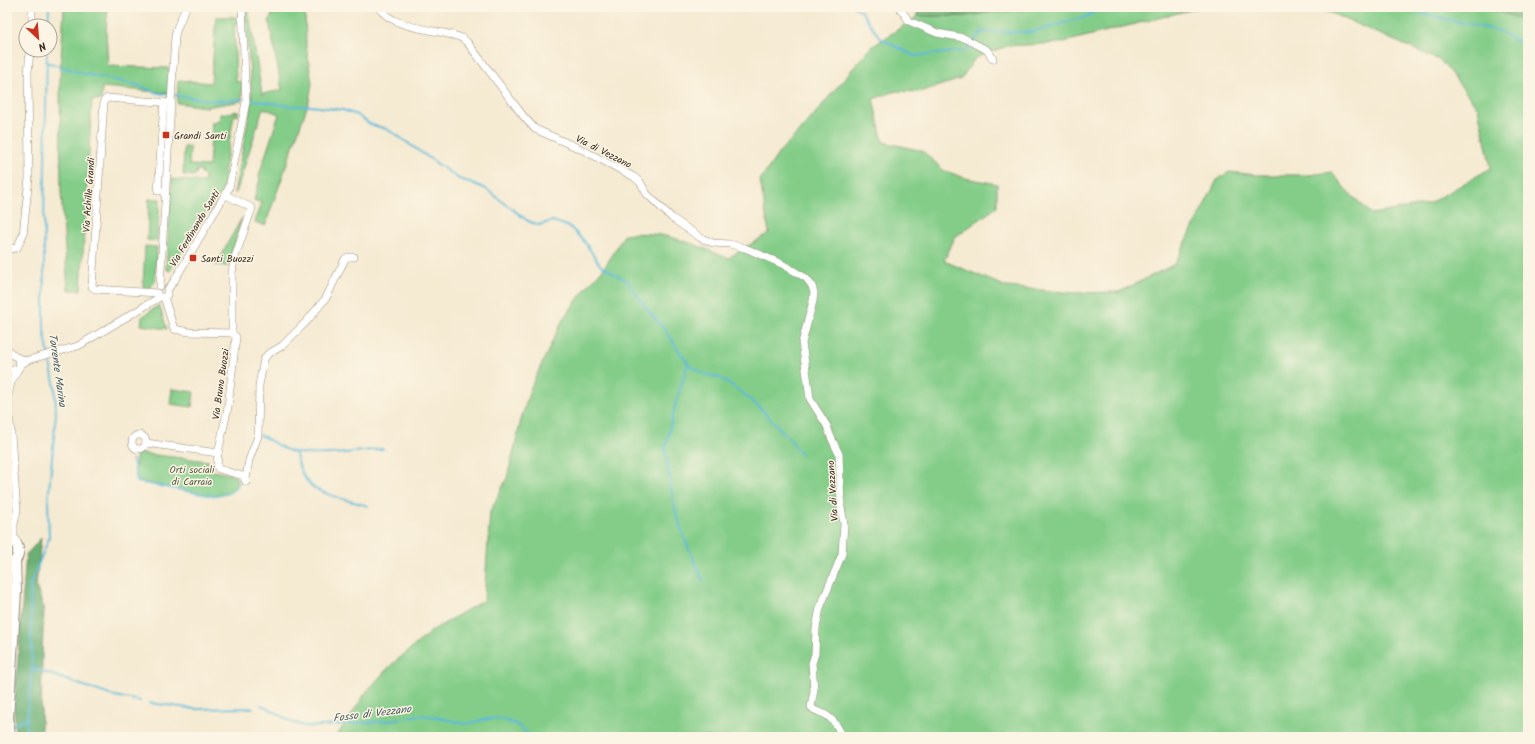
<svg xmlns="http://www.w3.org/2000/svg" width="1535" height="744" font-family="Kalam,sans-serif">
	<style>
		.green { fill: #84cd89; stroke: #607c54 }
		.forest { fill: #6bb075; stroke: #536d4a }
		.lines { fill: none; stroke-linecap: round; stroke-linejoin: round }
		.stream { stroke: #5cbada; stroke-width: 2 }
		.minor-casing { stroke: #988a78; stroke-width: 8 }
		.secondary-casing { stroke: #988a78; stroke-width: 12 }
		.minor { stroke: #fff; stroke-width: 7 }
		.secondary { stroke: #fff; stroke-width: 10 }
		.poi-dot { fill: #c8321e; stroke: #fcf5e5; stroke-width: 1.5 }
		.labels { text-anchor: middle; stroke-width: 3; stroke-linejoin: round; paint-order: stroke }
		.poi-label { font-size: 10px; fill: #3b2a1e; stroke: #fcf5e5; text-anchor: start }
		.street-label { font-size: 10px; fill: #3b2a1e; stroke: #fcf5e5 }
		.park-label { font-size: 10px; fill: #515b3e; stroke: #fcf5e5 }
		.water-label { font-size: 11px; font-style: italic; fill: #475c60; stroke: #fcf5e5 }
	</style>
	<rect width="100%" height="100%" fill="#fcf5e5"/>
	<filter id="ink" filterUnits="userSpaceOnUse"><feTurbulence type="fractalNoise" baseFrequency=".025" numOctaves="2"/><feDisplacementMap in="SourceGraphic" scale="8" xChannelSelector="R" yChannelSelector="G"/><feConvolveMatrix kernelMatrix="1 2 1 2 8 2 1 2 1" color-interpolation-filters="sRGB"/></filter>
	<filter id="wash" filterUnits="userSpaceOnUse"><feTurbulence type="fractalNoise" baseFrequency=".012" numOctaves="4" result="noise"/><feDisplacementMap in="SourceGraphic" scale="16" xChannelSelector="R" yChannelSelector="G"/><feGaussianBlur stdDeviation="0.9" result="paint"/><feColorMatrix in="noise" values="0 0 0 0 0 0 0 0 0 0 0 0 0 0 0 0 0 1.4 0 .05"/><feComposite in="paint" operator="in"/></filter>
	<g filter="url(#wash)">
		<rect width="100%" height="100%" fill="#f5ead2"/>
		<g class="green">
			<polygon points="64,7 108,7 106,31 108,66 169,68 169,93 102,87 101,100 92,100 81,290 68,290 61,192 60,78"/>
			<polygon points="245,7 248,7 262,94 282,90 269,21 272,15 270,7 305,7 306,46 312,83 309,101 265,226 255,222 262,203 254,200 260,179 259,175 279,114 263,108 236,193 234,193 252,100"/>
			<path d="M1036,7H1202L1060,43L1007,46L975,58L961,79L919,92L896,91L873,99L883,142L923,151L943,170L965,178L997,184V207L955,237L944,261L1007,287L1075,293L1119,292L1175,264L1217,180L1229,172L1257,175H1309L1332,172L1347,191L1372,214L1428,204L1491,168L1478,108L1441,61L1329,12L1299,7H1483L1528,21V737H336L367,691L389,667L433,630L484,600L490,512L507,478L522,416L531,387L563,319L586,288L605,267L624,235C659,228 696,245 728,258L769,233L760,180L781,150L808,122L870,48L918,16H965Z"/>
			<polygon points="216,17 237,17 237,23 234,24 236,82 242,81 242,101 206,107 177,103 178,80 211,83"/>
			<polygon points="239,111 238,116 234,115 224,173 228,174 227,181 225,181 224,186 209,214 206,212 170,271 166,269 172,179 204,182 205,176 202,175 201,171 197,170 196,174 194,176 183,175 184,147 190,147 189,165 209,166 212,122 219,122 220,114"/>
			<polygon points="149,199 160,199 157,241 147,240"/>
			<polygon points="242,218 228,266 215,265"/>
			<polygon points="145,246 157,247 155,281 150,288 143,287"/>
			<polygon points="159,305 167,329 141,325 142,317"/>
			<polygon points="172,389 194,392 192,407 170,404"/>
			<polygon points="137,453 209,461 208,470 229,474 236,477 237,485 233,490 227,494 214,496 137,481 135,468"/>
		</g>
		<g class="forest">
			<polygon points="916,7 1036,7 965,16 918,16"/>
			<polygon points="1483,7 1528,7 1528,21"/>
			<polygon points="41,538 36,586 44,609 42,657 41,737 15,737 14,709 26,555"/>
		</g>
		<g class="lines">
			<g class="stream">
				<polyline points="854,7 861,11 880,38 914,56 965,51 970,45"/>
				<polyline points="1394,7 1500,31 1528,48"/>
				<polyline points="48,26 49,7"/>
				<polyline points="975,40 981,32 1032,32 1085,17 1105,7"/>
				<polyline points="46,62 85,74 137,85 158,93 215,101 244,99"/>
				<polyline points="248,99 290,106 311,106 343,110 357,115 370,124 386,129 395,134 459,179 472,183 486,189 528,221 539,225 553,221 570,227 584,241 600,265 627,281 646,308 667,332 675,345 689,365 705,374 720,378 740,391 759,407 789,438 801,454"/>
				<polyline points="688,363 674,410 665,450 673,499 678,520 686,542 703,581"/>
				<path d="M260,435C271,440 280,449 293,452C322,458 355,451 383,449"/>
				<polyline points="252,444 256,434"/>
				<path d="M295,452C298,463 302,479 313,487C322,495 355,502 368,506"/>
				<path d="M132,460H133L137,482L214,496C240,494 239,482 246,461"/>
				<polyline points="32,668 110,695 140,701"/>
				<polyline points="150,703 196,709 253,708"/>
				<polyline points="261,705 266,707 292,722 308,727 387,721 419,715 436,717 466,724 482,720 498,718 518,725 531,737"/>
				<polyline points="12,725 27,718"/>
				<polyline points="26,737 26,728 32,668 30,585 49,538 48,502 56,414 55,388 44,330 44,221 47,50"/>
			</g>
		</g>
	</g>
	<g filter="url(#ink)">
		<g class="lines">
			<defs>
				<g id="minor">
					<path d="M378,7C395,31 437,28 462,38L467,42L524,117L535,129L585,151L634,177L640,182L647,194L672,218L701,238L713,243L730,244L745,248L782,264L806,278L812,286L814,293L813,301L802,343L808,383L810,399L827,426L830,435L839,454L841,507L844,524L842,554L820,608L816,628L815,654L812,663L814,690L811,707C814,711 817,711 822,713C831,717 840,727 841,737"/>
					<polyline points="899,7 909,21 937,33 964,38 987,50 993,59"/>
					<polyline points="32,26 32,7"/>
					<polyline points="164,102 158,191 166,191"/>
					<polyline points="226,195 252,208 234,260 232,273 232,333 236,337 228,407 218,453 217,467 219,469 243,476 246,482"/>
					<polyline points="7,249 17,248 23,235 29,178 28,73 30,50"/>
					<polyline points="160,286 175,36 177,28 186,7"/>
					<polyline points="157,293 95,289 92,287 104,101 107,98 172,103"/>
					<polyline points="164,297 174,329 189,332 232,333"/>
					<polyline points="7,349 14,356 22,359"/>
					<polyline points="20,365 28,360 78,346 160,297 164,297 167,295 168,289 174,281 229,188 246,102 242,7"/>
					<polyline points="7,367 10,370 14,371 19,368"/>
					<polyline points="7,385 17,511 14,524 14,540"/>
					<polyline points="9,392 11,382 20,365 18,359"/>
					<circle cx="139" cy="442" r="7"/>
					<polyline points="146,443 218,453"/>
					<polyline points="246,479 249,460 258,436 259,385 264,359 268,354 282,346 307,321 326,298 345,259 349,257 354,257"/>
				</g>
				<g id="secondary">
					<path d="M7,536C22,542 22,560 7,567"/>
					<polyline points="10,737 8,718 16,592 15,561"/>
				</g>
			</defs>
			<use href="#minor" class="minor-casing"/>
			<use href="#secondary" class="secondary-casing"/>
			<use href="#minor" class="minor"/>
			<use href="#secondary" class="secondary"/>
		</g>
	</g>
	<g class="poi-dot">
		<rect x="162" y="131" width="8" height="8" rx="2"/>
		<rect x="189" y="254" width="8" height="8" rx="2"/>
	</g>
	<g class="labels">
		<g class="poi-label">
			<text x="174" y="139">Grandi Santi</text>
			<text x="201" y="262">Santi Buozzi</text>
		</g>
		<g class="street-label">
			<text transform="translate(604 151) rotate(27)" y="4">Via di Vezzano</text>
			<text transform="translate(88 195) rotate(-86)" y="4">Via Achille Grandi</text>
			<text transform="translate(194 228) rotate(-59)" y="4">Via Ferdinando Santi</text>
			<text transform="translate(220 384) rotate(-82)" y="4">Via Bruno Buozzi</text>
			<text transform="translate(832 491) rotate(-94)" y="4">Via di Vezzano</text>
		</g>
		<g class="park-label">
			<text x="192" y="473">Orti sociali<tspan x="192" dy="12">di Carraia</tspan></text>
		</g>
		<g class="water-label">
			<text transform="translate(58 370) rotate(82)" y="4">Torrente Marina</text>
			<text transform="translate(372 713) rotate(-7)" y="4">Fosso di Vezzano</text>
		</g>
	</g>
	<rect width="1535" height="744" fill="none" stroke="#fcf5e5" stroke-width="24"/>
	<g transform="translate(38 38) rotate(154)"><circle r="19" fill="#fcf5e5" stroke="#afa495"/>
	<path d="M0-3L7 15L0 10L-7 15Z" fill="#c8321e"/>
	<text y="-6" font-size="11" font-weight="bold" text-anchor="middle" fill="#3b2a1e">N</text>
	</g>
</svg>
